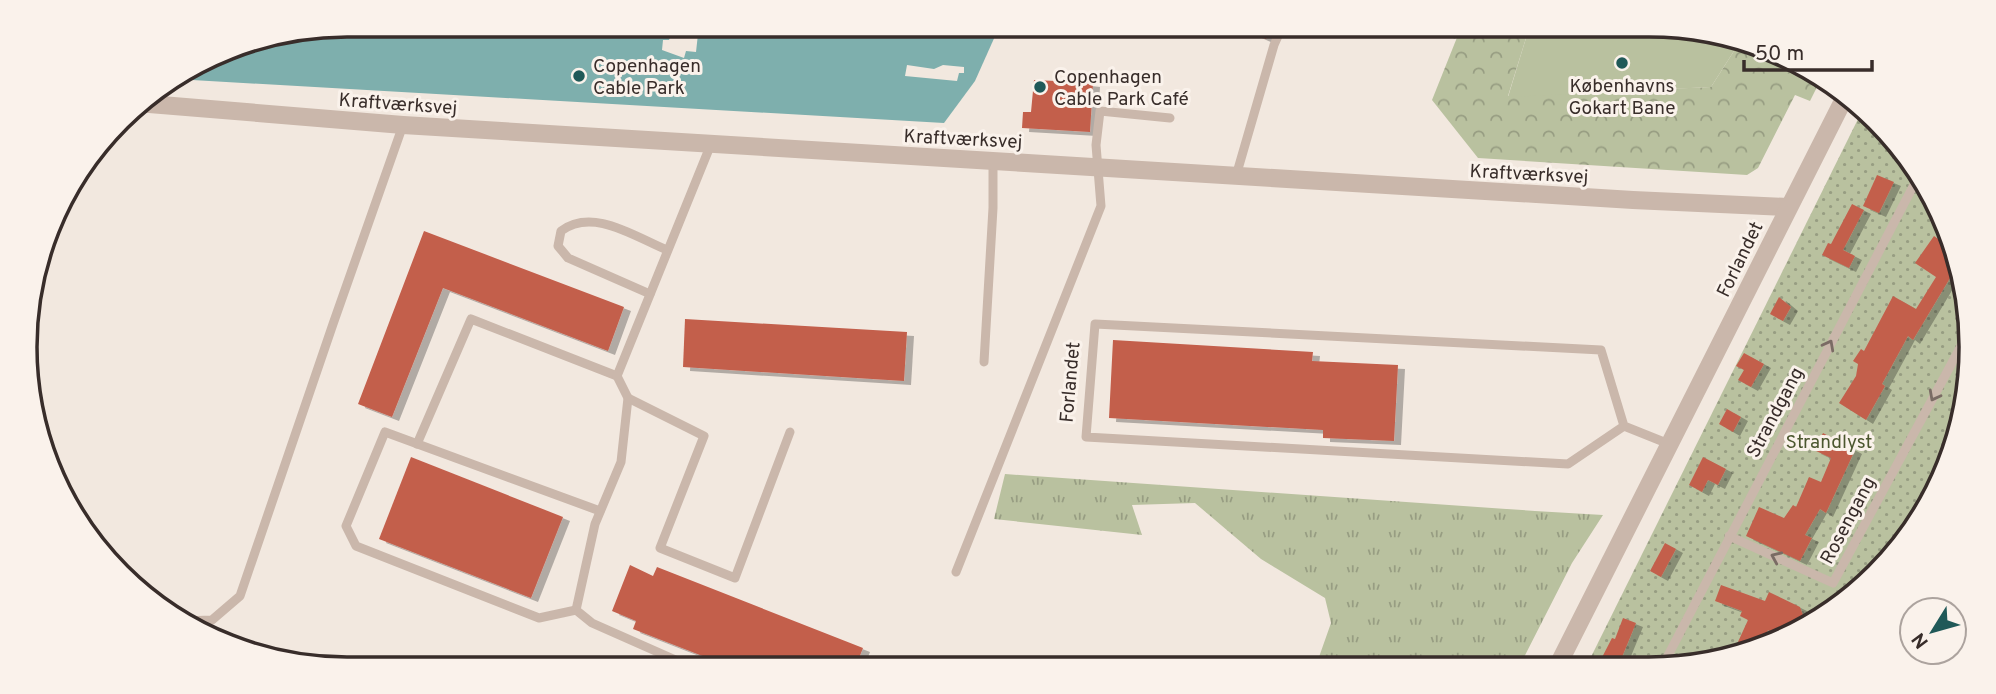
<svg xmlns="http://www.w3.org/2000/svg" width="1996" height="694" font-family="Overpass,sans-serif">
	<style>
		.grass { fill: url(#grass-tufts) }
		.forest { fill: url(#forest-crowns) }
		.garden { fill: url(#garden-dots) }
		.pitch { fill: #b9c19f }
		.water { fill: #7eafad }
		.pier { fill: #f2e8df }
		.building { fill: #c35f4c; filter: url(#shadow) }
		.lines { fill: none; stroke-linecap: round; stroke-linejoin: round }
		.service { stroke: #cab7ab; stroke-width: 9 }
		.minor { stroke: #cab7ab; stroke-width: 18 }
		.tertiary { stroke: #cab7ab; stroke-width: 18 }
		.oneway { stroke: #7a6b64 }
		.poi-dot { fill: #205958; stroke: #faf2eb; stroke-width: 2.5 }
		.labels { text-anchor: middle; stroke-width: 6; stroke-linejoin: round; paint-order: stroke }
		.poi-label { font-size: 19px; fill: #382d2a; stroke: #faf2eb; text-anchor: start }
		.street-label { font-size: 19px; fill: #382d2a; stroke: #faf2eb }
		.park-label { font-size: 19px; fill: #4b562e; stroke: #faf2eb }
		.rim { fill: none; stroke: #382d2a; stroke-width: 3.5 }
	</style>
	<defs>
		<pattern id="grass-tufts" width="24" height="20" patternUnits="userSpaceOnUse" patternTransform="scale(1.75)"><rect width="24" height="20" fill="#b9c19f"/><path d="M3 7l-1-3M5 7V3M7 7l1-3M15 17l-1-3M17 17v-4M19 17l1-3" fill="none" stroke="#979d82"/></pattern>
		<pattern id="forest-crowns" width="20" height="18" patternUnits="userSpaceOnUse" patternTransform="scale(1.75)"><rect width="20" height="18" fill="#b9c19f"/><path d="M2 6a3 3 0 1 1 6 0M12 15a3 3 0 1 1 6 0" fill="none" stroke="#979d82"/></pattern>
		<pattern id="garden-dots" width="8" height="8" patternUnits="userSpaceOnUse" patternTransform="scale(1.75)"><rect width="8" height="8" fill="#b9c19f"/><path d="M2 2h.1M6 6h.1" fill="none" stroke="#979d82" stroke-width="1.8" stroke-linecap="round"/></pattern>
		<filter id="shadow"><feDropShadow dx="7" dy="4" stdDeviation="0" flood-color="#0004"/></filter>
	</defs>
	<rect width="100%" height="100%" fill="#f2e8df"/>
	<polygon class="grass" points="1005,474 1535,511 1603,515 1572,563 1519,667 1309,667 1319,657 1331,623 1325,598 1261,559 1195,503 1132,505 1142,535 994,519"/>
	<polygon class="forest" points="1462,25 1530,25 1508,96 1711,87 1741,40 1821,79 1810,101 1795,95 1758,168 1747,175 1478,158 1432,100"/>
	<polygon class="garden" points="1862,111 1928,185 1969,305 1961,430 1928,509 1862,589 1791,636 1691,667 1586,667"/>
	<g class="pitch">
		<polygon points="1426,25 1462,25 1455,39"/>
		<polygon points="1530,25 1649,25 1732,35 1741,40 1711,87 1508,97"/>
	</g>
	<polygon class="water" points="347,25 1000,25 975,81 944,123 175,79 224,49"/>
	<g class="pier">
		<polygon points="675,25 699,25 696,52 686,51 684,58 662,50 663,40 669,40"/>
		<polygon points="907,65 934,69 943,65 964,67 964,73 959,73 957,81 905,76"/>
	</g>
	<g class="building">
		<polygon points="1232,24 1273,24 1266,39"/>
		<polygon points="1057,79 1093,83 1090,132 1022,128 1023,112 1031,112 1034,80 1056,81"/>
		<polygon points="1877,175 1894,182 1879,213 1863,206"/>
		<polygon points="1852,204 1864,210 1843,250 1855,256 1849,268 1822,255 1828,243 1831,244"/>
		<polygon points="424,231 624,307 608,351 443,288 392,417 358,404"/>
		<polygon points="1934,236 1948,246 1956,268 1913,340 1908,336 1882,384 1885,386 1866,420 1839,403 1856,376 1858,364 1853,361 1861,349 1864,351 1893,296 1916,309 1936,277 1915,263"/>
		<polygon points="1779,297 1791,307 1783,321 1770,314"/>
		<polygon points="685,319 907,332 904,381 683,367"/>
		<polygon points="1113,340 1313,352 1312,361 1398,365 1394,441 1323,438 1323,430 1109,418"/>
		<polygon points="1744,353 1764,364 1751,387 1738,380 1744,370 1736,366"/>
		<polygon points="1727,409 1741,417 1733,432 1719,424"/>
		<polygon points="1823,433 1855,450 1826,513 1820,509 1805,535 1812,538 1800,561 1746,536 1759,507 1784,518 1793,505 1796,507 1809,477 1821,482 1831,458 1814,450"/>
		<polygon points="411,457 563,517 531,598 379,539"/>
		<polygon points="1703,457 1726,469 1718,485 1708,480 1702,492 1689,485"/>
		<polygon points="1665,543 1676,549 1661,577 1650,571"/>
		<polygon points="630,565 653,576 657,567 863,648 855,668 736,669 633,629 636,621 612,611"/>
		<polygon points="1721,585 1765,601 1769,592 1800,607 1807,626 1780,637 1768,630 1760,646 1732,655 1748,620 1740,616 1742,611 1715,601"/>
		<polygon points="1623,618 1636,623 1622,657 1617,667 1597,667 1612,638 1615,639"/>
	</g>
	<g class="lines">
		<g class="service">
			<polyline points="1236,176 1274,45 1283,25"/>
			<path d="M650,294L568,258L558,246L561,231C593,207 635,237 667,250"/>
			<polyline points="984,362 993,208 993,161"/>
			<polyline points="628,398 704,436 660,548 735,578 790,432"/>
			<polyline points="1624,426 1568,464 1086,437 1095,324 1601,350 1624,426 1669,444"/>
			<polyline points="417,444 471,319 617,376"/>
			<polyline points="1729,536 1833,583 1967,335"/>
			<polyline points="956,572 1101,206 1096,145 1100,111 1170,118"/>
			<polyline points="576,610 539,618 356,546 346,526 385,432 600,511"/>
			<polyline points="182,621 212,620 240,596 333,324 403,125"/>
			<polyline points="1662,667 1919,175"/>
			<polyline points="696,669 592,623 576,610 595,524 621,462 628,398 617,376 711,144"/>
		</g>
		<polyline class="minor" points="137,103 403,125 1633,200 1788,207"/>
		<polyline class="tertiary" points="1557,667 1847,93"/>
	</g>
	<defs><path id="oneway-chevron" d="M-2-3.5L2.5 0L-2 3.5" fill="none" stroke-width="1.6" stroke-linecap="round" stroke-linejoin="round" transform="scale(1.75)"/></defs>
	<g class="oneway">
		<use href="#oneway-chevron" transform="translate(1829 345) rotate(-62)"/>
		<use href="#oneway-chevron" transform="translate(1934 396) rotate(118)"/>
		<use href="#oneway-chevron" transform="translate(1776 557) rotate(-156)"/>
	</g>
	<g class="poi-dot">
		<circle cx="1622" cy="63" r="7"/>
		<circle cx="579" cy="76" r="7"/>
		<circle cx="1040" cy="87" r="7"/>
	</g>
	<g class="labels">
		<g class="poi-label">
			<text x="593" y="72">Copenhagen<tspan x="593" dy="22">Cable Park</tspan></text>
			<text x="1054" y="83">Copenhagen<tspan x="1054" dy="22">Cable Park Café</tspan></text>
			<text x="1622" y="92" text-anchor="middle">Københavns<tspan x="1622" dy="22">Gokart Bane</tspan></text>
		</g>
		<g class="street-label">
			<text transform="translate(398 103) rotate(4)" y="7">Kraftværksvej</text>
			<text transform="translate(963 138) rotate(3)" y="7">Kraftværksvej</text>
			<text transform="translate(1529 173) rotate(3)" y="7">Kraftværksvej</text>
			<text transform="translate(1739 259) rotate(-64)" y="7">Forlandet</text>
			<text transform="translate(1069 382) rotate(-85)" y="7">Forlandet</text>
			<text transform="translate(1774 412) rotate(-62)" y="7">Strandgang</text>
			<text transform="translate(1847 520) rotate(-62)" y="7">Rosengang</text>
		</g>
		<g class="park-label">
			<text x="1829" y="448">Strandlyst</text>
		</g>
	</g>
	<path d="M0 0H1996V694H0ZM347 37H1649A310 310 0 0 1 1959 347V347A310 310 0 0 1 1649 657H347A310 310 0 0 1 37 347V347A310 310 0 0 1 347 37Z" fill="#faf2eb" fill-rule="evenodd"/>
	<path class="rim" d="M347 37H1649A310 310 0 0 1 1959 347V347A310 310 0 0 1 1649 657H347A310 310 0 0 1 37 347V347A310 310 0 0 1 347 37Z"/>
	<g transform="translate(1933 631) rotate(233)"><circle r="33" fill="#faf2eb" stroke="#aca39e" stroke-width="2"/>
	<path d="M0-5L12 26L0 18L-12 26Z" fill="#205958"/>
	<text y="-10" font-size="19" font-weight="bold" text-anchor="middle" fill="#382d2a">N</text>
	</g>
	<path d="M1744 60v10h128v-10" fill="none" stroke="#382d2a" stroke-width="3.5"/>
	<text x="1755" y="60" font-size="21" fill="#382d2a" stroke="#faf2eb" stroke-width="5" paint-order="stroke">50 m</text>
</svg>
